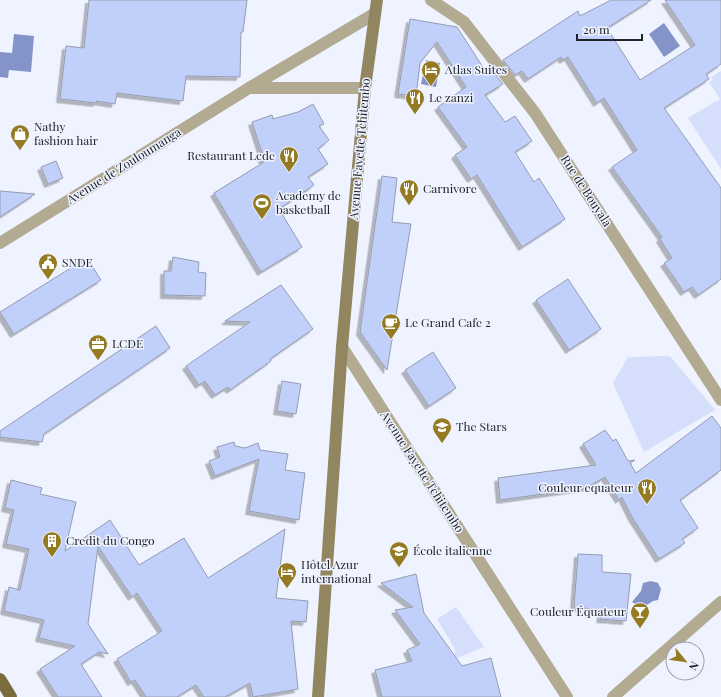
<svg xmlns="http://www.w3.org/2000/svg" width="721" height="697" font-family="'Playfair Display',serif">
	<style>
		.green { fill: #d5defb }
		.water { fill: #8594c8 }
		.building { fill: #c1cffb; stroke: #969cae; filter: url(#shadow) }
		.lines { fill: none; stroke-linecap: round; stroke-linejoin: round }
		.street { stroke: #b2aa91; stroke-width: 12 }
		.secondary { stroke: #928661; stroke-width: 12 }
		.primary { stroke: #7b6c3e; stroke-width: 12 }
		.labels { text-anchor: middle; stroke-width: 3; stroke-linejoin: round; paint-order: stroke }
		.poi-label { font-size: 12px; fill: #20232a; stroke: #eff3ff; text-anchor: start }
		.street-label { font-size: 12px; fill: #20232a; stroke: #eff3ff }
	</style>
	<defs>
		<filter id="shadow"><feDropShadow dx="-3.5" dy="3.5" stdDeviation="0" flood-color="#0004"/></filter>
	</defs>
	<rect width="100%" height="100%" fill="#eff3ff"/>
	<g class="green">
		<polygon points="721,71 721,169 688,118 720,99 709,82 713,80 711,77"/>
		<polygon points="670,356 715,410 644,452 613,383 628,357"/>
		<polygon points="456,607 484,647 455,659 455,649 437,619"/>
	</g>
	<g class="water">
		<polygon points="664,23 680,46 664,57 649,34"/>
		<polygon points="14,34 34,36 31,72 9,70 8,78 0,77 0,52 12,53"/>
		<polygon points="426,60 440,63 436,87 421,84"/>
		<polygon points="651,581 658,583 661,589 658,600 653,601 642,608 632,602 641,591 643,583"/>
	</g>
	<g class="building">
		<polygon points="89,0 247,0 243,32 241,32 240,77 186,76 183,101 117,93 115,104 96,101 97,103 60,99 66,46 84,48"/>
		<polygon points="611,0 651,0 607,28 640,80 695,45 665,0 721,0 721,64 706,74 709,79 664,108 721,188 721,279 698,295 692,287 684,292 664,263 672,258 660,239 662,237 612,167 637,150 604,98 597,103 568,57 563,60 561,57 528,79 522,71 515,75 503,60 578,11 580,16"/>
		<polygon points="410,19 457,27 486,72 491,69 503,84 485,95 505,122 515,116 532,141 515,152 534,182 539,178 565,219 522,247 477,175 471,179 455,155 467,147 438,107 466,87 437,42 420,63 416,96 398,94"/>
		<polygon points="313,104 324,124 319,126 329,140 318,149 328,164 308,177 314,185 279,209 302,247 261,272 214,193 264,162 261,157 263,156 252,122 272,115 273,119 298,112"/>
		<polygon points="56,161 63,178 48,184 41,167"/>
		<polygon points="382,176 397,178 392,222 411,224 387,370 360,332"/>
		<polygon points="0,191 35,194 0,217"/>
		<polygon points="173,257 199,262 198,272 206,273 205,296 164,295 164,271 171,271"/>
		<polygon points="87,258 101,280 14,334 0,312"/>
		<polygon points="568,279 601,329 569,350 536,300"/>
		<polygon points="281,285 313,329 270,359 271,361 230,390 228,387 215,395 205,381 199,385 186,366 250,322 225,321"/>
		<polygon points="156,326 170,348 44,434 42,442 0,437 0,431"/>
		<polygon points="433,352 456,388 429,406 405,370"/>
		<polygon points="282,381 301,384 296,414 277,411"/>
		<polygon points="712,416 721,428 721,470 680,500 698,528 682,539 685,543 659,559 632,517 622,497 619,500 605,477 586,488 500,500 498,478 596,465 583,444 605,430 613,441 616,439 628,461 635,460 630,463 636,473"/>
		<polygon points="234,442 235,446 245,448 258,443 260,450 288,454 285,470 305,473 299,520 249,511 259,459 215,476 209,461 220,457 217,447"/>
		<polygon points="11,480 42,488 40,494 76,502 65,551 110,520 139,565 184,538 208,578 285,529 276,598 308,601 306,622 291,621 298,689 253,697 250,683 225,697 204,697 196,685 177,697 146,697 135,680 131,682 117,659 162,631 137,593 132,597 98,546 88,624 108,654 99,652 81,664 102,697 58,697 40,669 75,646 39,638 44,620 4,611 9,587 20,590 29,549 6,544 14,510 5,508"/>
		<polygon points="578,554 602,555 602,572 631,574 626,621 600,619 602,610 574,607"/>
		<polygon points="416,574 424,613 462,666 491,658 501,697 382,697 375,670 412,661 407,650 420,644 395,610 413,607 381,583"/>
	</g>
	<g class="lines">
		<g class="street">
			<polyline points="431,0 464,22 535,113 721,400"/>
			<polyline points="250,88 365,88"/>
			<polyline points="0,243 249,88 374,14"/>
			<polyline points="342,347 567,697"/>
			<polyline points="613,697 721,602"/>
		</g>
		<polyline class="secondary" points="318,697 342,347 365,88 377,0"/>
		<polyline class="primary" points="0,679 11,697"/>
	</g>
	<defs>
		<symbol id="hotel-pin" viewBox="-11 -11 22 30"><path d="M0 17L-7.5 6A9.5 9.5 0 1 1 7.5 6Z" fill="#947b22" stroke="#eff3ff"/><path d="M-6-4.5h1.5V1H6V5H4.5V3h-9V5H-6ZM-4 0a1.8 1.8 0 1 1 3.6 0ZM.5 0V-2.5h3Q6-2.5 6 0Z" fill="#fff"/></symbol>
		<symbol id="restaurant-pin" viewBox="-11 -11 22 30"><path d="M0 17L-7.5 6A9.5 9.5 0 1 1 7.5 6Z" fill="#947b22" stroke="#eff3ff"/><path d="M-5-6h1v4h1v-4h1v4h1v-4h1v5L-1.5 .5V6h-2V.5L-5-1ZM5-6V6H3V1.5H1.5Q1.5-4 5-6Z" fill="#fff"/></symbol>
		<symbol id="shop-pin" viewBox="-11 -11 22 30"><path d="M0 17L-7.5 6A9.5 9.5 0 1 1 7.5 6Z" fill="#947b22" stroke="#eff3ff"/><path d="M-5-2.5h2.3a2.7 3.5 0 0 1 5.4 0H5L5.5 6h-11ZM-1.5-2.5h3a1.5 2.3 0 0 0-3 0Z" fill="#fff"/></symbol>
		<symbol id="stadium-pin" viewBox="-11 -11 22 30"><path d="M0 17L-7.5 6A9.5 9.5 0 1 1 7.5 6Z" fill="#947b22" stroke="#eff3ff"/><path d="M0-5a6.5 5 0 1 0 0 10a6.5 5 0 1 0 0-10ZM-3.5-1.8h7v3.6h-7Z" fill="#fff"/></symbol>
		<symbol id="civic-pin" viewBox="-11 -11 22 30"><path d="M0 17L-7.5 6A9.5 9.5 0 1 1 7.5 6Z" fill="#947b22" stroke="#eff3ff"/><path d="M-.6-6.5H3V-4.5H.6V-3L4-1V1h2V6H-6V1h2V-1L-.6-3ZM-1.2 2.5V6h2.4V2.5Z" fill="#fff"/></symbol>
		<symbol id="cafe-pin" viewBox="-11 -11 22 30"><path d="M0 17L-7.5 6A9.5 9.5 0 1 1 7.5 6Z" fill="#947b22" stroke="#eff3ff"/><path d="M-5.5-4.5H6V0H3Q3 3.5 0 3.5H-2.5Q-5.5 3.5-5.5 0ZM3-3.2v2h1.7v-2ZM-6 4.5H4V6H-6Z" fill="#fff"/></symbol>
		<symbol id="office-pin" viewBox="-11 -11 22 30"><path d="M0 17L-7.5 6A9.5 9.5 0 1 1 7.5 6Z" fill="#947b22" stroke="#eff3ff"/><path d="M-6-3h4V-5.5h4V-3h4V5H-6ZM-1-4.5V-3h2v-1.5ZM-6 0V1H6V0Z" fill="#fff"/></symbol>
		<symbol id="school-pin" viewBox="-11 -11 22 30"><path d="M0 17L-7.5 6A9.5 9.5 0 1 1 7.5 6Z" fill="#947b22" stroke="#eff3ff"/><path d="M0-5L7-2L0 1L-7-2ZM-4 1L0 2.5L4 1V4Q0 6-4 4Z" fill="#fff"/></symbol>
		<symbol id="building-pin" viewBox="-11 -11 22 30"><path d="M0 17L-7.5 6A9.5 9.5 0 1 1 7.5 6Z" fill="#947b22" stroke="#eff3ff"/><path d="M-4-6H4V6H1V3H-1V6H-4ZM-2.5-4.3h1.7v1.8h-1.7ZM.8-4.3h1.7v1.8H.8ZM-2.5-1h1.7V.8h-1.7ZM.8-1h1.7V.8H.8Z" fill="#fff"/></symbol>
		<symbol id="bar-pin" viewBox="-11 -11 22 30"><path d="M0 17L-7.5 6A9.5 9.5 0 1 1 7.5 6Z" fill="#947b22" stroke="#eff3ff"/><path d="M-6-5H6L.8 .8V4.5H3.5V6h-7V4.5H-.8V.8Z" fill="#fff"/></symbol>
	</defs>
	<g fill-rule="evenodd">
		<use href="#hotel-pin" x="420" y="59" width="22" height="30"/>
		<use href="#restaurant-pin" x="404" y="87" width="22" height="30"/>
		<use href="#shop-pin" x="9" y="123" width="22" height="30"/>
		<use href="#restaurant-pin" x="278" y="145" width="22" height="30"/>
		<use href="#restaurant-pin" x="398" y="178" width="22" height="30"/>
		<use href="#stadium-pin" x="251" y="192" width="22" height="30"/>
		<use href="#civic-pin" x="37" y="252" width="22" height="30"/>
		<use href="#cafe-pin" x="380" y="312" width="22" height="30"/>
		<use href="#office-pin" x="87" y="333" width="22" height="30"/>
		<use href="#school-pin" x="431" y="416" width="22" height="30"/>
		<use href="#restaurant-pin" x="636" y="477" width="22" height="30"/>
		<use href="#building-pin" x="41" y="530" width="22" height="30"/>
		<use href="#school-pin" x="388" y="540" width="22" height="30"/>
		<use href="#hotel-pin" x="276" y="561" width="22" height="30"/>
		<use href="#bar-pin" x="629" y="601" width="22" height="30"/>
	</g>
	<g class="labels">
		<g class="poi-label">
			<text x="445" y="74">Atlas Suites</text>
			<text x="429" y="102">Le zanzi</text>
			<text x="34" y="131">Nathy<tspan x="34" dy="14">fashion hair</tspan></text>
			<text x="275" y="160" text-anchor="end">Restaurant Lcde</text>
			<text x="423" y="193">Carnivore</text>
			<text x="276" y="200">Academy de<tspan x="276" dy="14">basketball</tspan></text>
			<text x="62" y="267">SNDE</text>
			<text x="405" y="327">Le Grand Cafe 2</text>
			<text x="112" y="348">LCDE</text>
			<text x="456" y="431">The Stars</text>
			<text x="633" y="492" text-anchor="end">Couleur equateur</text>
			<text x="66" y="545">Credit du Congo</text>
			<text x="413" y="555">École italienne</text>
			<text x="301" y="569">Hôtel Azur<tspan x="301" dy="14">international</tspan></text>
			<text x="626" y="616" text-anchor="end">Couleur Équateur</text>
		</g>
		<g class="street-label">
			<text transform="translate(360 149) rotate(-85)" y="4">Avenue Fayette Tchitembo</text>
			<text transform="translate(124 166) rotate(-32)" y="4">Avenue de Zouloumanga</text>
			<text transform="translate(586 191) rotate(57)" y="4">Rue de Bouyala</text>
			<text transform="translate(422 472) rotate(57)" y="4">Avenue Fayette Tchitembo</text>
		</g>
	</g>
	<g transform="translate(685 661) rotate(119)"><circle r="19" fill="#eff3ff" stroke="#9ca0aa"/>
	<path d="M0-3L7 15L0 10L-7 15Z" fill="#947b22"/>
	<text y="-6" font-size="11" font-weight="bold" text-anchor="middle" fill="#20232a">N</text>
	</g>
	<path d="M577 34v6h65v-6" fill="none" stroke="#20232a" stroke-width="2"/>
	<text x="583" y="34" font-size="12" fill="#20232a" stroke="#eff3ff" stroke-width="3" paint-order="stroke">20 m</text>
</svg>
